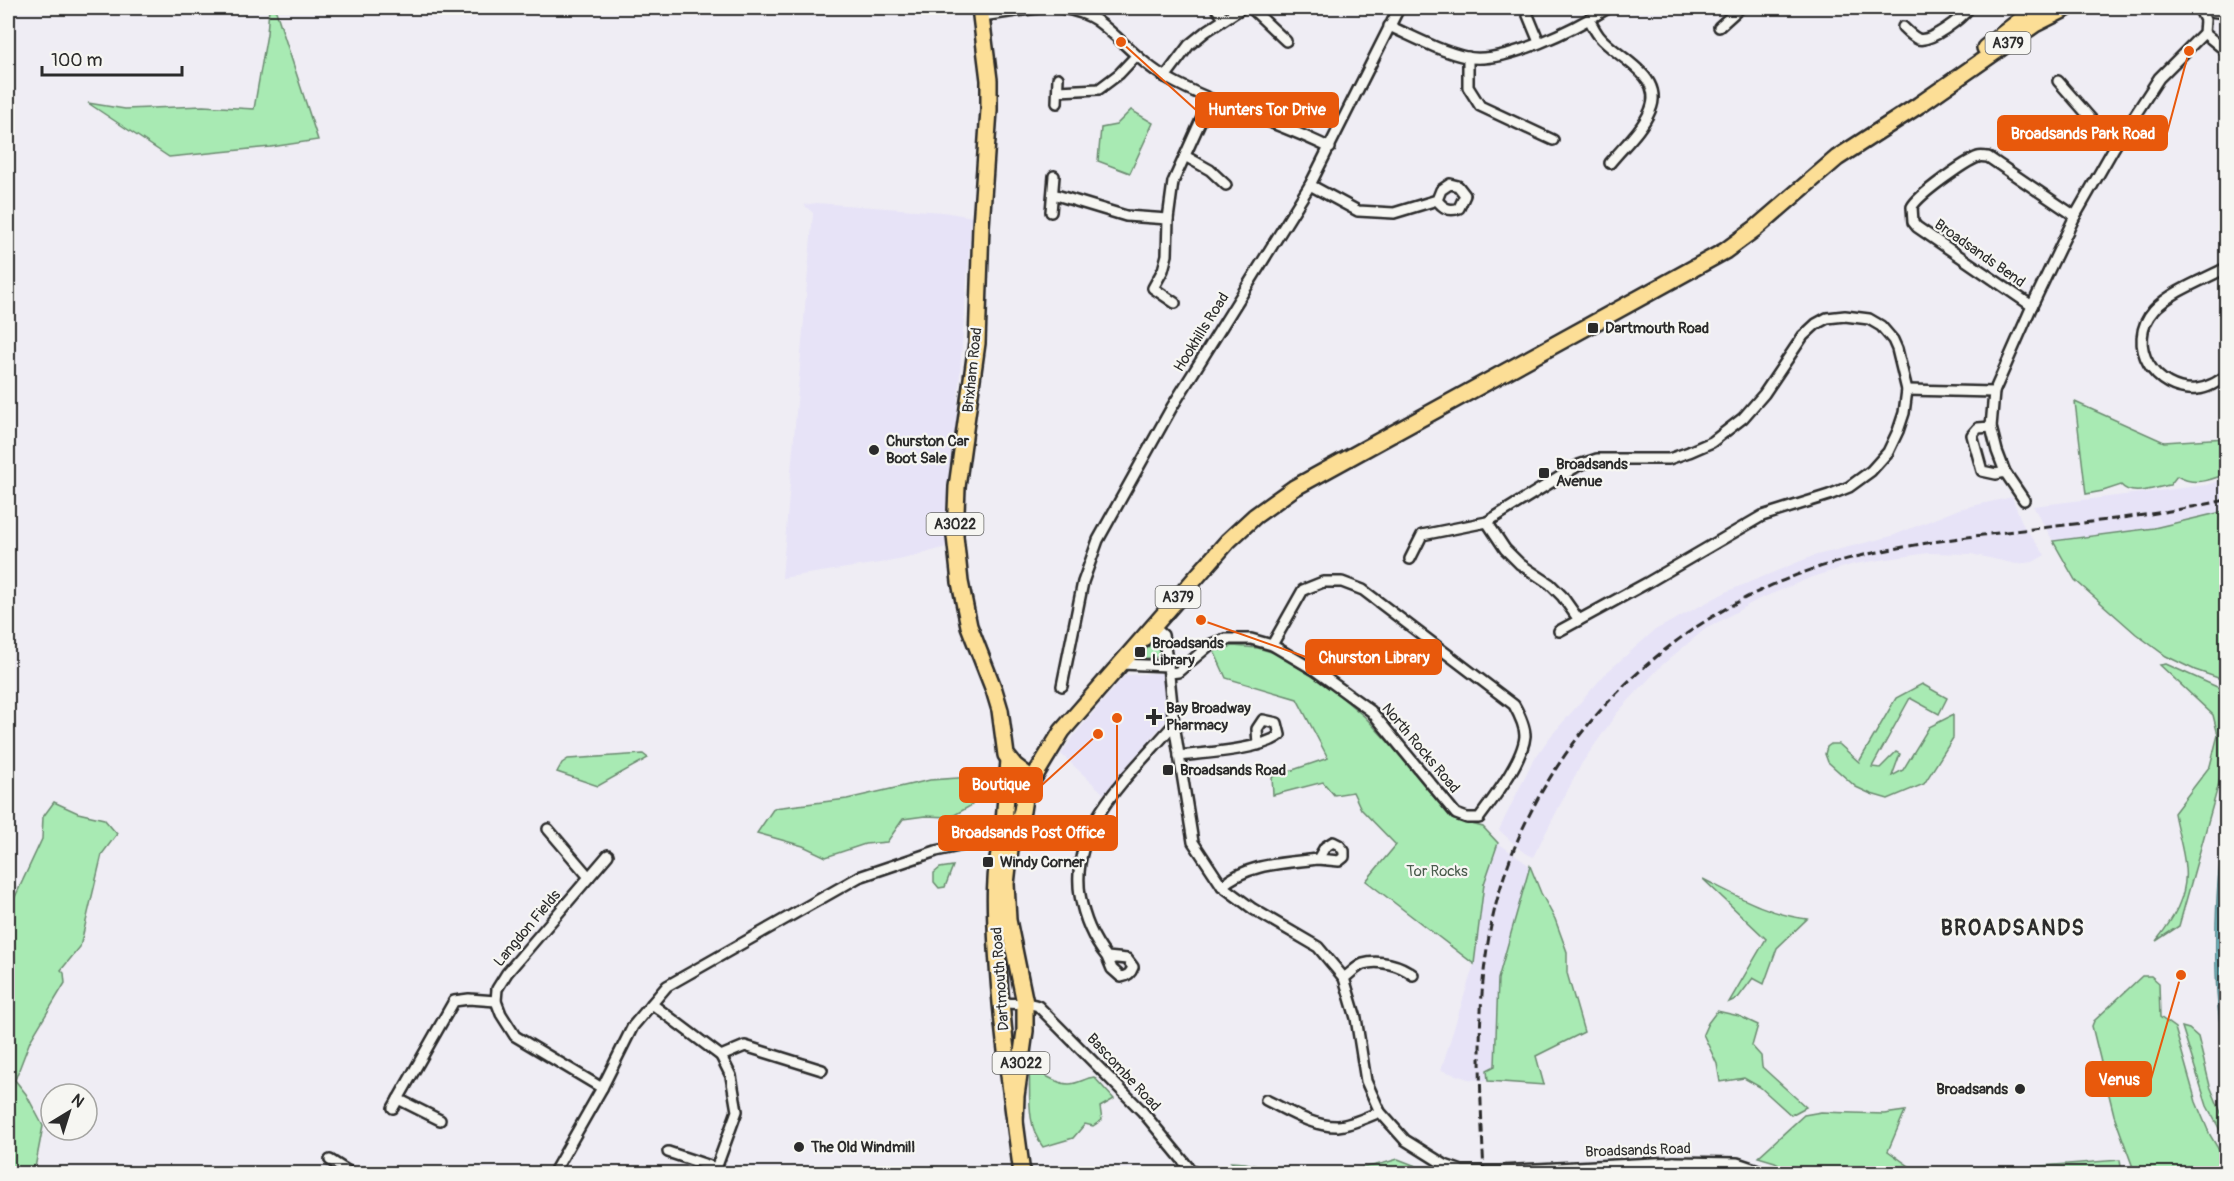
<svg xmlns="http://www.w3.org/2000/svg" width="2234" height="1181" font-family="Pangolin,sans-serif">
	<style>
		.built { fill: #e7e3f7 }
		.green { fill: #a8eab3; stroke: #6a8a6f; stroke-width: 1.5 }
		.water { fill: #78c8d2; stroke: #59898f; stroke-width: 1.5 }
		.lines { fill: none; stroke-linecap: round; stroke-linejoin: round }
		.shore { stroke: #4a6a6e; stroke-width: 1.5 }
		.minor-casing { stroke: #2b2b2b; stroke-width: 14 }
		.primary-casing { stroke: #2b2b2b; stroke-width: 20 }
		.minor { stroke: #f6f6f2; stroke-width: 9 }
		.primary { stroke: #fcde96; stroke-width: 15 }
		.rail { stroke: #2b2b2b; stroke-width: 3; stroke-dasharray: 9 4.5; stroke-linecap: butt }
		.poi-dot { fill: #2b2b2b; stroke: #f6f6f2; stroke-width: 2 }
		.labels { text-anchor: middle; stroke-width: 4.5; stroke-linejoin: round; paint-order: stroke }
		.shield { fill: #f6f6f2; stroke: #686867; stroke-width: 1.5 }
		.shield-label { font-size: 14px; font-weight: bold; fill: #2b2b2b }
		.street-label { font-size: 15px; fill: #2b2b2b; stroke: #f6f6f2 }
		.poi-label { font-size: 15px; font-weight: bold; fill: #2b2b2b; stroke: #f6f6f2; text-anchor: start }
		.park-label { font-size: 15px; fill: #4a5b4d; stroke: #f6f6f2 }
		.district-label { font-size: 21px; font-weight: bold; letter-spacing: 1.5px; fill: #2b2b2b; stroke: #f6f6f2 }
		.leader { fill: none; stroke: #e8590c; stroke-width: 2 }
		.callout-dot { fill: #e8590c; stroke: #f6f6f2; stroke-width: 2 }
		.callout { fill: #e8590c; stroke: #e8590c; stroke-width: 2 }
		.callout-label { font-size: 16px; text-anchor: middle; font-weight: bold; fill: #fff }
	</style>
	<rect width="100%" height="100%" fill="#efedf4"/>
	<filter id="ink" filterUnits="userSpaceOnUse"><feTurbulence type="fractalNoise" baseFrequency=".0167" numOctaves="2"/><feDisplacementMap in="SourceGraphic" scale="12" xChannelSelector="R" yChannelSelector="G"/><feConvolveMatrix kernelMatrix="1 2 1 2 8 2 1 2 1" color-interpolation-filters="sRGB"/></filter>
	<g filter="url(#ink)">
		<g class="built">
			<polygon points="816,203 943,212 973,217 971,225 947,547 899,560 782,578 813,213 804,205"/>
			<polygon points="2226,478 2226,511 2154,528 2053,541 2033,506 2207,485"/>
			<polygon points="2012,497 2023,525 2045,555 2033,562 2016,564 1971,554 1928,553 1854,564 1812,577 1757,600 1704,630 1662,665 1617,713 1582,763 1533,857 1522,851 1499,830 1532,762 1550,737 1606,673 1655,630 1728,591 1813,556 1892,536 1959,509"/>
			<polygon points="1162,673 1168,718 1104,794 1061,754 1075,734 1125,675"/>
			<polygon points="1498,843 1530,866 1498,979 1495,1066 1487,1070 1488,1081 1468,1079 1441,1070 1474,964 1484,884"/>
		</g>
		<g class="green">
			<polygon points="269,8 275,8 318,140 271,147 169,157 88,103 125,109 203,106 254,109 267,34"/>
			<polygon points="1131,110 1153,123 1130,173 1098,161 1101,128 1116,125"/>
			<path d="M2075,402L2164,442L2226,438V474C2208,481 2194,486 2177,476L2170,485C2155,487 2132,498 2121,485L2103,491L2086,494Z"/>
			<polygon points="2226,511 2226,679 2224,680 2195,670 2166,656 2136,634 2075,580 2053,541 2154,528"/>
			<polygon points="1154,639 1160,641 1161,657 1138,659"/>
			<polygon points="1233,646 1258,648 1275,653 1316,678 1340,696 1365,717 1389,743 1452,819 1483,827 1498,843 1484,884 1474,964 1366,881 1396,845 1361,809 1353,792 1334,795 1323,782 1273,795 1272,777 1328,758 1297,699 1226,678 1214,651"/>
			<path d="M2166,664L2226,691V758L2179,926L2156,941C2172,921 2188,896 2185,868C2184,850 2177,831 2174,813L2210,766L2218,735L2213,715L2160,665Z"/>
			<polygon points="1922,684 1947,698 1939,714 1910,698 1872,767 1880,768 1896,752 1900,754 1892,776 1903,770 1929,727 1953,715 1953,738 1924,784 1888,799 1871,794 1856,787 1828,762 1825,754 1827,747 1831,744 1839,744 1859,762 1896,698"/>
			<polygon points="643,754 648,758 598,786 557,772 562,763 568,759"/>
			<polygon points="999,775 1000,784 978,787 972,805 951,817 925,816 903,819 887,842 865,844 826,857 803,846 757,833 774,808 847,799 930,780"/>
			<polygon points="54,802 78,813 104,819 117,834 102,854 80,947 61,970 64,973 65,983 30,1041 15,1080 26,1094 43,1126 34,1173 8,1173 8,912 42,839 43,817"/>
			<polygon points="953,866 945,887 939,888 934,882 934,873 940,868"/>
			<polygon points="1530,866 1541,893 1555,919 1567,952 1567,973 1584,1032 1536,1056 1544,1085 1488,1081 1487,1070 1495,1066 1498,979"/>
			<path d="M1703,879C1737,896 1770,915 1807,919L1777,948L1764,984L1753,978L1738,998L1729,1002L1766,939Z"/>
			<polygon points="2142,976 2151,976 2159,983 2160,1017 2175,1028 2196,1102 2210,1135 2226,1162 2226,1173 2135,1173 2114,1115 2092,1026 2094,1021"/>
			<polygon points="1717,1011 1739,1016 1758,1025 1752,1046 1761,1056 1762,1067 1806,1107 1791,1115 1760,1087 1744,1078 1720,1082 1717,1064 1703,1034 1708,1023"/>
			<polygon points="2182,1027 2189,1029 2198,1037 2210,1086 2226,1125 2226,1141 2207,1106"/>
			<path d="M1029,1064C1038,1072 1057,1084 1069,1084C1078,1084 1085,1078 1094,1077L1114,1099L1100,1107L1102,1120L1093,1126L1085,1124L1073,1138L1043,1147C1025,1124 1031,1092 1029,1064Z"/>
			<polygon points="1905,1111 1888,1151 1912,1168 1927,1170 1935,1173 1793,1173 1775,1162 1758,1157 1804,1115 1821,1112 1884,1114"/>
			<path d="M1398,1159L1434,1173H1297C1332,1172 1365,1170 1398,1159Z"/>
			<polygon points="2120,1160 2122,1173 1950,1173"/>
			<polygon points="1231,1162 1245,1163 1286,1173 1241,1173"/>
		</g>
		<path class="water" d="M2226,835V1058C2216,1013 2215,969 2216,923C2217,893 2218,864 2226,835Z"/>
		<g class="lines">
			<polyline class="shore" points="2226,864 2224,887 2221,962 2226,1029"/>
			<defs>
				<g id="minor">
					<path d="M1062,8C1073,10 1086,13 1096,20C1121,38 1140,63 1167,78C1219,107 1277,121 1330,148"/>
					<polyline points="1216,8 1224,18"/>
					<polyline points="1251,8 1286,41"/>
					<polyline points="1525,8 1539,42"/>
					<polyline points="2201,10 2226,13"/>
					<polyline points="982,16 1037,8"/>
					<path d="M1589,19C1592,25 1595,31 1599,36C1616,58 1666,75 1650,111C1642,130 1623,147 1610,163"/>
					<path d="M1389,26C1414,37 1439,51 1466,57C1504,65 1576,28 1608,8"/>
					<polyline points="1719,27 1740,8"/>
					<path d="M1903,27C1907,31 1913,37 1918,39C1930,43 1962,18 1969,8"/>
					<polyline points="2204,33 2226,51"/>
					<polyline points="1468,57 1468,87 1480,106 1553,140"/>
					<polyline points="1165,77 1189,45 1205,32 1242,8"/>
					<polyline points="2058,81 2115,146"/>
					<polyline points="1058,91 1099,89 1119,74 1136,56"/>
					<polyline points="1057,103 1058,78"/>
					<polyline points="1185,156 1210,170 1226,185"/>
					<path d="M1310,185L1358,211L1394,213L1437,200L1441,190L1450,184L1458,186L1465,195L1459,208C1449,212 1443,208 1437,200"/>
					<polyline points="1053,194 1126,216 1168,219"/>
					<polyline points="1051,212 1054,176"/>
					<path d="M2226,268C2205,279 2170,292 2154,310C2124,344 2155,393 2197,389C2208,388 2217,382 2226,376"/>
					<polyline points="1175,303 1153,288 1163,270 1167,255 1168,219 1173,182 1210,100"/>
					<path d="M2032,306L1917,227L1913,222L1912,207C1918,195 1966,161 1978,157C1981,156 1985,157 1988,157L2075,216"/>
					<polyline points="1907,390 1994,392"/>
					<polyline points="1991,427 1978,428 1972,435 1982,471 1996,474 2005,472"/>
					<polyline points="2024,500 2005,472 1997,451 1991,427 1994,392 2032,306 2075,216 2115,146 2159,78 2204,33 2205,20 2199,8"/>
					<polyline points="1487,522 1505,549 1520,564 1550,584 1562,596 1579,620"/>
					<polyline points="1410,559 1422,535 1487,522 1579,465 1597,459 1669,459 1689,452 1712,442 1743,418 1764,394 1803,336 1816,324 1827,318 1845,316 1869,319 1881,326 1893,340 1897,349 1907,390 1904,413 1898,431 1888,452 1871,471 1849,487 1829,495 1762,516 1647,583 1559,631"/>
					<polyline points="1152,626 1163,635 1168,666"/>
					<polyline points="1121,664 1168,666 1174,724 1193,842 1222,886 1253,909 1318,947 1344,978 1356,1018 1366,1081 1380,1112 1405,1140 1445,1165 1462,1171 1500,1171 1674,1162 1737,1163 1770,1174"/>
					<path d="M1170,673L1178,672L1211,644L1225,639H1251L1272,645L1316,671L1371,711L1456,814L1467,818H1479C1493,799 1523,761 1525,736C1525,726 1519,714 1514,705L1363,590L1342,582H1323L1303,590L1272,645"/>
					<polyline points="1062,686 1083,582 1098,540 1172,407 1310,185 1399,8"/>
					<path d="M1179,756C1205,753 1261,750 1280,735L1277,723L1263,720L1257,729L1258,745"/>
					<polyline points="548,829 589,877"/>
					<path d="M1222,886C1248,863 1285,863 1318,859L1325,847L1333,842L1339,845L1344,851V857L1339,861L1318,859"/>
					<path d="M1107,957L1112,969L1121,977C1128,976 1131,973 1133,967L1127,959L1107,957C1092,938 1084,919 1080,895C1069,824 1133,773 1174,724"/>
					<path d="M1344,978C1350,974 1357,966 1363,964C1379,959 1401,965 1413,975"/>
					<path d="M1000,1001C1012,1007 1025,1000 1038,1006L1142,1111L1194,1174"/>
					<polyline points="652,1004 721,1056 731,1076 737,1111 714,1174"/>
					<polyline points="721,1056 745,1046 822,1070"/>
					<polyline points="602,1088 515,1036 501,1014 496,1001 497,989 507,973 608,855"/>
					<polyline points="398,1099 440,1120"/>
					<path d="M1266,1100C1287,1110 1313,1127 1338,1126C1351,1125 1367,1117 1380,1112"/>
					<polyline points="393,1108 454,1001 469,999 496,1001"/>
					<polyline points="668,1152 716,1168"/>
					<polyline points="330,1160 352,1174"/>
					<polyline points="553,1174 602,1088 633,1026 667,986 859,877 936,851 996,838 1007,839"/>
					<polyline points="1665,1174 1674,1162"/>
				</g>
				<g id="primary">
					<polyline points="980,8 989,80 989,110 981,226 977,343 957,487 955,536 960,582 969,626 994,690 1000,710 1006,755 1015,766 1032,779"/>
					<polyline points="1985,48 2036,8"/>
					<path d="M1003,834C993,871 995,910 997,949C1001,1024 1012,1098 1022,1174"/>
					<polyline points="1003,834 1009,760"/>
					<polyline points="1015,1123 1016,1096 1025,1031 1025,1003 1008,920 1006,884 1011,840 1022,811 1025,792 1062,731 1228,541 1255,516 1294,488 1725,251 1756,228 1837,158 1919,105 2035,24 2067,8"/>
				</g>
			</defs>
			<use href="#minor" class="minor-casing"/>
			<use href="#primary" class="primary-casing"/>
			<use href="#minor" class="minor"/>
			<use href="#primary" class="primary"/>
			<path class="rail" d="M1484,1174C1480,1080 1473,984 1499,893C1546,726 1692,594 1860,556C1981,528 2106,527 2226,500"/>
		</g>
	</g>
	<g class="poi-dot">
		<rect x="1587" y="322" width="12" height="12" rx="3"/>
		<circle cx="874" cy="450" r="6"/>
		<rect x="1538" y="467" width="12" height="12" rx="3"/>
		<rect x="1134" y="646" width="12" height="12" rx="3"/>
		<path d="M1151 708h6v6h6v6h-6v6h-6v-6h-6v-6h6z"/>
		<rect x="1162" y="764" width="12" height="12" rx="3"/>
		<rect x="982" y="856" width="12" height="12" rx="3"/>
		<circle cx="2020" cy="1089" r="6"/>
		<circle cx="799" cy="1147" r="6"/>
	</g>
	<g class="labels">
		<g class="shield">
			<rect x="1985.5" y="32" width="45" height="22" rx="4.5"/>
			<rect x="926.5" y="513" width="57" height="22" rx="4.5"/>
			<rect x="1155.5" y="586" width="45" height="22" rx="4.5"/>
			<rect x="992.5" y="1052" width="57" height="22" rx="4.5"/>
		</g>
		<g class="shield-label">
			<text x="2008" y="48">A379</text>
			<text x="955" y="529">A3022</text>
			<text x="1178" y="602">A379</text>
			<text x="1021" y="1068">A3022</text>
		</g>
		<g class="street-label">
			<text transform="translate(1980 253) rotate(35)" y="5">Broadsands Bend</text>
			<text transform="translate(1201 332) rotate(-58)" y="5">Hookhills Road</text>
			<text transform="translate(972 370) rotate(-84)" y="5">Brixham Road</text>
			<text transform="translate(1421 748) rotate(50)" y="5">North Rocks Road</text>
			<text transform="translate(527 928) rotate(-50)" y="5">Langdon Fields</text>
			<text transform="translate(1000 979) rotate(-94)" y="5">Dartmouth Road</text>
			<text transform="translate(1124 1072) rotate(47)" y="5">Bascombe Road</text>
			<text transform="translate(1638 1150) rotate(-2)" y="5">Broadsands Road</text>
		</g>
		<g class="poi-label">
			<text x="1605" y="333">Dartmouth Road</text>
			<text x="886" y="446">Churston Car<tspan x="886" dy="17">Boot Sale</tspan></text>
			<text x="1556" y="469">Broadsands<tspan x="1556" dy="17">Avenue</tspan></text>
			<text x="1152" y="648">Broadsands<tspan x="1152" dy="17">Library</tspan></text>
			<text x="1166" y="713">Bay Broadway<tspan x="1166" dy="17">Pharmacy</tspan></text>
			<text x="1180" y="775">Broadsands Road</text>
			<text x="1000" y="867">Windy Corner</text>
			<text x="2008" y="1094" text-anchor="end">Broadsands</text>
			<text x="811" y="1152">The Old Windmill</text>
		</g>
		<g class="park-label">
			<text x="1437" y="876">Tor Rocks</text>
		</g>
		<g class="district-label">
			<text x="2013" y="935">BROADSANDS</text>
		</g>
	</g>
	<path class="leader" d="M1121 42L1196 110M2189 51L2167 133M1201 620L1306 657M1098 734L1042 785M1117 718L1117 833M2181 975L2151 1079"/>
	<g class="callout-dot">
		<circle cx="1121" cy="42" r="6"/>
		<circle cx="2189" cy="51" r="6"/>
		<circle cx="1201" cy="620" r="6"/>
		<circle cx="1098" cy="734" r="6"/>
		<circle cx="1117" cy="718" r="6"/>
		<circle cx="2181" cy="975" r="6"/>
	</g>
	<g class="callout">
		<rect x="1196" y="93" width="142" height="34" rx="6"/>
		<rect x="1998" y="116" width="169" height="34" rx="6"/>
		<rect x="1306" y="640" width="135" height="34" rx="6"/>
		<rect x="960" y="768" width="82" height="34" rx="6"/>
		<rect x="939" y="816" width="178" height="34" rx="6"/>
		<rect x="2086" y="1062" width="65" height="34" rx="6"/>
	</g>
	<g class="callout-label">
		<text x="1267" y="115">Hunters Tor Drive</text>
		<text x="2083" y="139">Broadsands Park Road</text>
		<text x="1374" y="663">Churston Library</text>
		<text x="1001" y="790">Boutique</text>
		<text x="1028" y="838">Broadsands Post Office</text>
		<text x="2119" y="1085">Venus</text>
	</g>
	<rect width="2234" height="1181" fill="none" stroke="#f6f6f2" stroke-width="30"/>
	<rect x="15" y="15" width="2204" height="1151" fill="none" stroke="#2b2b2b" stroke-width="2" filter="url(#ink)"/>
	<g transform="translate(69 1112) rotate(38)"><circle r="28" fill="#f6f6f2" stroke="#a5a5a2" stroke-width="1.5"/>
	<path d="M0-4.5L10 22L0 15L-10 22Z" fill="#2b2b2b"/>
	<text y="-9" font-size="16" font-weight="bold" text-anchor="middle" fill="#2b2b2b">N</text>
	</g>
	<path d="M42 66v9h140v-9" fill="none" stroke="#2b2b2b" stroke-width="3"/>
	<text x="51" y="66" font-size="18" fill="#2b2b2b" stroke="#f6f6f2" stroke-width="4.5" paint-order="stroke">100 m</text>
</svg>
